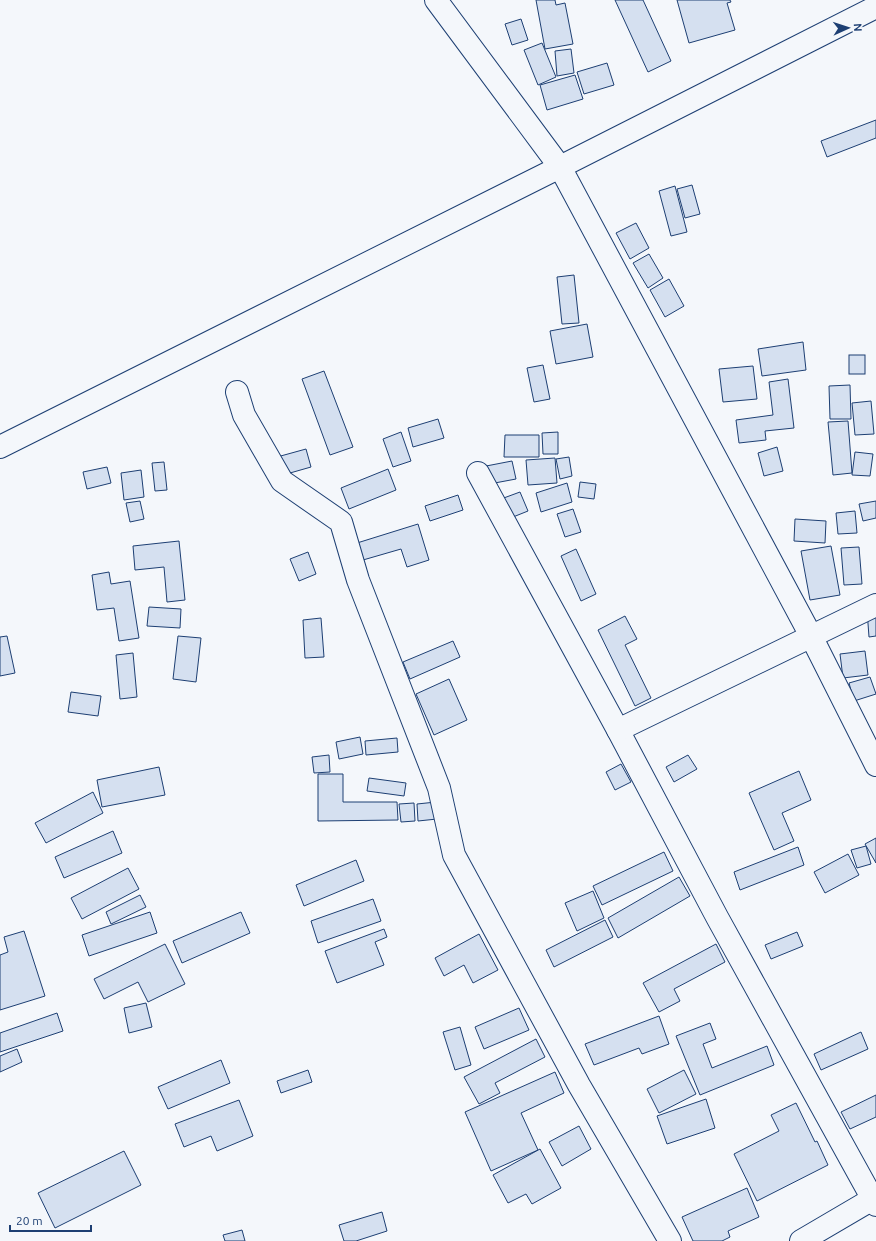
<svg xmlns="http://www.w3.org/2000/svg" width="876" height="1241" font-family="Ubuntu,sans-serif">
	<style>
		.building { fill: #d5e0f0; stroke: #1d3f73 }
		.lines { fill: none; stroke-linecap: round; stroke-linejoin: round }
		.minor-casing { stroke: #1d3f73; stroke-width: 24 }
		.primary-casing { stroke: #1d3f73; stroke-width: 24 }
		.minor { stroke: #f4f7fb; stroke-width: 22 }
		.primary { stroke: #f4f7fb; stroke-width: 22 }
	</style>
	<rect width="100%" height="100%" fill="#f4f7fb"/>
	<g class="building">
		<polygon points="536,0 555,0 556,5 565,3 573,44 545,49"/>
		<polygon points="615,0 643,0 671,61 648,72"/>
		<polygon points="677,0 730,0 731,2 727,3 735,30 689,43"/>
		<polygon points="521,19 528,40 512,45 505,24"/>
		<polygon points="542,43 556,77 538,85 524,50"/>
		<polygon points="571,49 574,73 557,76 555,51"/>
		<polygon points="607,63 614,85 584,94 577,72"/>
		<polygon points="575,75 583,99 547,110 540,85"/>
		<polygon points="876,120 876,138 827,157 821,141"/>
		<polygon points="692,185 700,214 685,218 677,189"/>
		<polygon points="675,186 687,232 671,236 659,191"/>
		<polygon points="636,223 649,248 630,259 616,233"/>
		<polygon points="649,254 663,278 648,288 633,263"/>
		<polygon points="574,275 579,323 562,324 557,277"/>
		<polygon points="669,279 684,306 665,317 650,290"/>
		<polygon points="587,324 593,357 556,364 550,331"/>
		<polygon points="803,342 806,370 762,376 758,349"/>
		<rect x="849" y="355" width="16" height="19"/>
		<polygon points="543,365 550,399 534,402 527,368"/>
		<polygon points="753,366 757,399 723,402 719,369"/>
		<polygon points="324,371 353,447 330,455 302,379"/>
		<polygon points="788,379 794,428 765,431 766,440 739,443 736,420 773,415 769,382"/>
		<polygon points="850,385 851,419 830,419 829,386"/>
		<polygon points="871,401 874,434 855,435 852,403"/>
		<polygon points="438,419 444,438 413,447 408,428"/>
		<polygon points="848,421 852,473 833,475 828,422"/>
		<polygon points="401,432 411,461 393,467 383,439"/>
		<polygon points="558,432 558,454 543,454 542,433"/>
		<polygon points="505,435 539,435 539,457 504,457"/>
		<polygon points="777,447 783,471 764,476 758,453"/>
		<polygon points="306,449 311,467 283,475 277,457"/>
		<polygon points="855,452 873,454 870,476 852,475"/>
		<polygon points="569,457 572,476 560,479 556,459"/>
		<polygon points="555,458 557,483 528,485 526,460"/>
		<polygon points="512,461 516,479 484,485 481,467"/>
		<polygon points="164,462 167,490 155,491 152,463"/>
		<polygon points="107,467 111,483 87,489 83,472"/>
		<polygon points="388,469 396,490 349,509 341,488"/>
		<polygon points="141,470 144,497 124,500 121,473"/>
		<polygon points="580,482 596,484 594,499 578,497"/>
		<polygon points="567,483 572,502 541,512 536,493"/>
		<polygon points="520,492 528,511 508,519 501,499"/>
		<polygon points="458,495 463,510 430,521 425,506"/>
		<polygon points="140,501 144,519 130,522 126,503"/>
		<polygon points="876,501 876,518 863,521 859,504"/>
		<polygon points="573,509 581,532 565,537 557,514"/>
		<polygon points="855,511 857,533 838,534 836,513"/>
		<polygon points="795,519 826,521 825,543 794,541"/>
		<polygon points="418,524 429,560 407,567 401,549 363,560 357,543"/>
		<polygon points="179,541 185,600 167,602 164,567 135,570 133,546"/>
		<polygon points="831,546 840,595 810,600 801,551"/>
		<polygon points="859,547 862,584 844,585 841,548"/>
		<polygon points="576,549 596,594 581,601 561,556"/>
		<polygon points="308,552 316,574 299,581 290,559"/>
		<polygon points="109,572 111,584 130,581 139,638 119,641 114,608 97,610 92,575"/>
		<polygon points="149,607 181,609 180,628 147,626"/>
		<polygon points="867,610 876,610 876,636 869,637"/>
		<polygon points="625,616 637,639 625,645 651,698 635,706 598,630"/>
		<polygon points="321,618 324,657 305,658 303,620"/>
		<polygon points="7,636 15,673 0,676 0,637"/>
		<polygon points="178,636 201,638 196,682 173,679"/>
		<polygon points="453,641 460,657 410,679 403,662"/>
		<polygon points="865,651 868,675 843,678 840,654"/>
		<polygon points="133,653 137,697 120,699 116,655"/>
		<polygon points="870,677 876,694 854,701 849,683"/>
		<polygon points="449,679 467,720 434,735 416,694"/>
		<polygon points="71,692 101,696 98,716 68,712"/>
		<polygon points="360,737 363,754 339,759 336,742"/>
		<polygon points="397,738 398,752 366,755 365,741"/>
		<polygon points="329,755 330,772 314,773 312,757"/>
		<polygon points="688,755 697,769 674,782 666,767"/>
		<polygon points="621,764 631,782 615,790 606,772"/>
		<polygon points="159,767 165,795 102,807 97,780"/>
		<polygon points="799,771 811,800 782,813 794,841 774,850 749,793"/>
		<polygon points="318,774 343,774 343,802 397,802 398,820 318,821"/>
		<polygon points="369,778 406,783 404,796 367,791"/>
		<polygon points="93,792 103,813 46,843 35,823"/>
		<polygon points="436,802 437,819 418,821 417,804"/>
		<polygon points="414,803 415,821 401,822 399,804"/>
		<polygon points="113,831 122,853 64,878 55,857"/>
		<polygon points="876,838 876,863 865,844"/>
		<polygon points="866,846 871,864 857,868 851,850"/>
		<polygon points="798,847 804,865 740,890 734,872"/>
		<polygon points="664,852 673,871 602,905 593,886"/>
		<polygon points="848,854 859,875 825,893 814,872"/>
		<polygon points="356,860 364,881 304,906 296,885"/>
		<polygon points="128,868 139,889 82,919 71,898"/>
		<polygon points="679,877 690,896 618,938 608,918"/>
		<polygon points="593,891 604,918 577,931 565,903"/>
		<polygon points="140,895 146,907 111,924 106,912"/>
		<polygon points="373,899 381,921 318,943 311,921"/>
		<polygon points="150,912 157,933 89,956 82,935"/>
		<polygon points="241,912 250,933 182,963 173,941"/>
		<polygon points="605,920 613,937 554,967 546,950"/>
		<polygon points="384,929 387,937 375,942 384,965 337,983 325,951"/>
		<polygon points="24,931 45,996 0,1010 0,955 8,952 4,937"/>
		<polygon points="797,932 803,946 771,959 765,945"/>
		<polygon points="479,934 498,970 473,983 464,965 444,976 435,958"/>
		<polygon points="165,944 185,984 148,1002 138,982 104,999 94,979"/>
		<polygon points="716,944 725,962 674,989 680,1001 659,1012 643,983"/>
		<polygon points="146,1003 152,1027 129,1033 124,1008"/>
		<polygon points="519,1008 529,1030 484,1049 475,1027"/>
		<polygon points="57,1013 63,1031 0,1052 0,1033"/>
		<polygon points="659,1016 669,1044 642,1054 639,1048 594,1065 585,1044"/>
		<polygon points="710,1023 716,1039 703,1044 712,1068 767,1046 774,1065 700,1095 676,1036"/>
		<polygon points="460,1027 471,1065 455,1070 443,1032"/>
		<polygon points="861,1032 868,1049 821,1070 814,1054"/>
		<polygon points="536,1039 545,1057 495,1083 500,1093 479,1104 464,1077"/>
		<polygon points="17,1049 22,1062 0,1072 0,1056"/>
		<polygon points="221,1060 230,1083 168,1109 158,1087"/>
		<polygon points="308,1070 312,1082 281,1093 277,1081"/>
		<polygon points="684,1070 696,1094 659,1113 647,1089"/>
		<polygon points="555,1072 564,1093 521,1113 538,1150 491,1171 465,1112"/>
		<polygon points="876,1095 876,1117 850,1129 841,1112"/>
		<polygon points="706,1099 715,1128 667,1144 657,1116"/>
		<polygon points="239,1100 253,1136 217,1151 211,1136 184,1147 175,1124"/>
		<polygon points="796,1103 815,1142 817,1141 828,1165 757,1201 734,1154 779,1131 771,1115"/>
		<polygon points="579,1126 591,1149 562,1166 549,1142"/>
		<polygon points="540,1149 561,1188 532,1204 526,1194 508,1203 493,1175"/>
		<polygon points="124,1151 141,1185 55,1228 38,1193"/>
		<polygon points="747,1188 759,1217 728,1231 730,1237 722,1241 693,1241 682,1217"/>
		<polygon points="382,1212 387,1231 356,1241 344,1241 339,1225"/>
		<polygon points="242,1230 245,1241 225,1241 223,1235"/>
	</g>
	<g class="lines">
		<defs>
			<g id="minor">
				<polyline points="436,0 560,167 811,636 876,765"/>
				<polyline points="237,392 244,415 282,481 341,522 358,580 439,788 454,855 579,1085 670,1241"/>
				<polyline points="478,473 618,730 717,917 876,1205"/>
				<polyline points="618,730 876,605"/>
				<polyline points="801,1241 876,1197"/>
			</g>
			<polyline id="primary" points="0,447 560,167 876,7"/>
		</defs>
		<use href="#minor" class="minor-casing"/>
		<use href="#primary" class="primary-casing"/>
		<use href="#minor" class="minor"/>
		<use href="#primary" class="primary"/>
	</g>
	<g transform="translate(848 28) rotate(87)" stroke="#f4f7fb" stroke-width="3" paint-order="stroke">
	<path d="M0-3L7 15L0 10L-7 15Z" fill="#1d3f73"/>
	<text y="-6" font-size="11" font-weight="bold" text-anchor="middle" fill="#1d3f73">N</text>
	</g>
	<path d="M10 1225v6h81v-6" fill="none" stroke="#1d3f73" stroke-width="2"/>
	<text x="16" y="1225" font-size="12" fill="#1d3f73" stroke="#f4f7fb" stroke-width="3" paint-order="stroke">20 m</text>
</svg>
